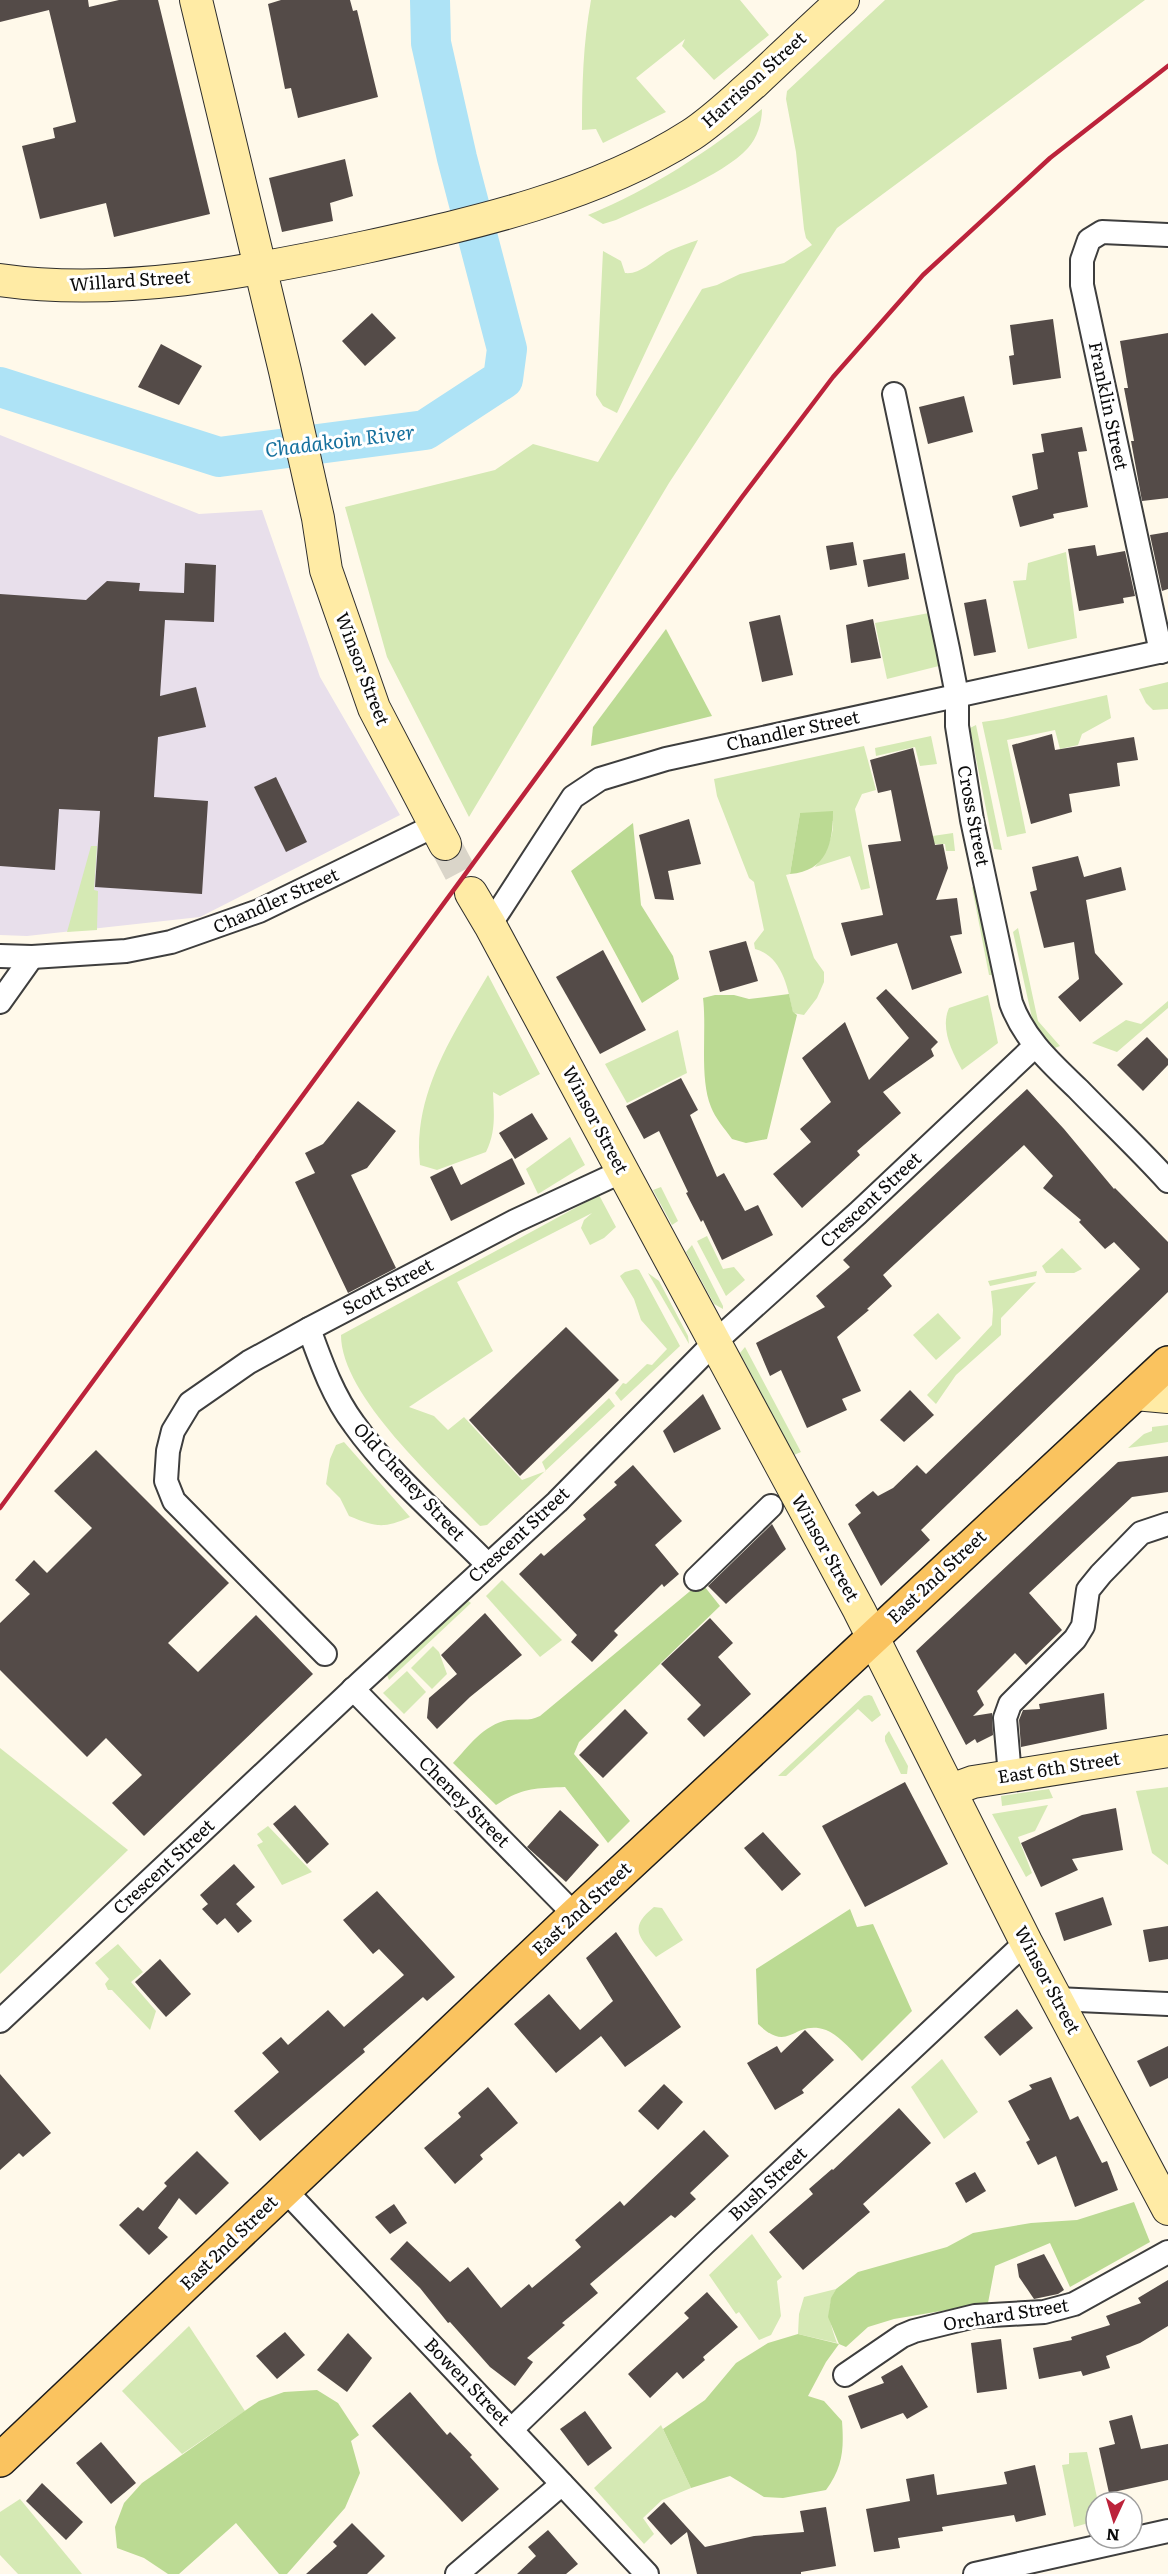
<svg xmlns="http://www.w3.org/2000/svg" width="1168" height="2574" font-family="Literata,serif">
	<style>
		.industrial { fill: #e8dfeb }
		.green { fill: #d5e9b4 }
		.forest { fill: #bbda93 }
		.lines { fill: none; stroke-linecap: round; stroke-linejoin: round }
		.river { stroke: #aee3f6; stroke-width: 40 }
		.building { fill: #544b48 }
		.secondary-tunnel { stroke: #dad5c9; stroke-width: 32; stroke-dasharray: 32 16; stroke-linecap: butt }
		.street-casing { stroke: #3e3e3e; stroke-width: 26 }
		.secondary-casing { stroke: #2d2d2d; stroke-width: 34 }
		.primary-casing { stroke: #1c1c1c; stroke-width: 36 }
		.street { stroke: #fff; stroke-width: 22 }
		.secondary { stroke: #ffeba5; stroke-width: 32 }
		.primary { stroke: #fac35f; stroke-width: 33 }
		.rail { stroke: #bc233b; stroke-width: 4.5 }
		.labels { text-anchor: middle; stroke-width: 6; stroke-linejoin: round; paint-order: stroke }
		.street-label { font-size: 18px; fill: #0b0b0b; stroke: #fff }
		.water-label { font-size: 20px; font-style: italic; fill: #15709d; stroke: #fff }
	</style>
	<rect width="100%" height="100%" fill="#fff9ea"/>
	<polygon class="industrial" points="0,435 199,514 262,510 320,677 400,815 200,917 27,936 0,935"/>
	<g class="green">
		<path d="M591,0H740L769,35L714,80L682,46L685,39L636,78L666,112L603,143L596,129L582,130C582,86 583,44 591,0Z"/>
		<polygon points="885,0 1145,0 837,228 669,483 469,817 387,657 345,507 495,470 533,444 598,462 702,289 717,285 740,274 784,263 812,245 806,238 804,229 796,152 786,99 787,91"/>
		<path d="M762,109C762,123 757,138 748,148C723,176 652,203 616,220L603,224L588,215C652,189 707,152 762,109Z"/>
		<path d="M698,240L617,413L603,406L596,395L603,251L621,261L625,273C642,275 656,257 671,250C680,246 689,243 698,240Z"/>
		<polygon points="1066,552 1077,638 1028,649 1013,581 1026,580 1028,563"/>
		<polygon points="929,613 939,666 887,679 875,623"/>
		<polygon points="1168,682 1168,709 1153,710 1146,703 1139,689"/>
		<polygon points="1107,695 1111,718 1082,734 1078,745 1060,749 1055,730 1007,740 1026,833 1007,837 982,722 1003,719"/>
		<polygon points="976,725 1002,850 994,849 970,728"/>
		<polygon points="931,736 937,764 920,766 915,747 876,756 875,748"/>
		<path d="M864,746L876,790L862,794L855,809L870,888L861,890L850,856L815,867C825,853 834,838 833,821L800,813L790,874L786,875L814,958L824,972V982L817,998L804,1015L793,1013C788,988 782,956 755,949L754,943L764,930L754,882L749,878L717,796L714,779Z"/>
		<polygon points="953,833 955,851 946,851 945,844 911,845 912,839"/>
		<polygon points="91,846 97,846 94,890 98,891 97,930 67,932"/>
		<polygon points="972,887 977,888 994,975 989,975"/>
		<polygon points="1018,928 1038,1021 1060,1046 1055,1048 1034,1027 1013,932"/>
		<path d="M488,975L540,1074L500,1096L493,1092C494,1114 496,1132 486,1152L437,1170L420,1165C412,1094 454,1033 488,975Z"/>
		<path d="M988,995L998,1043L962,1070C952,1052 940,1028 949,1008Z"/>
		<polygon points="1168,1001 1168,1008 1117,1052 1092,1043 1126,1020 1141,1024"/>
		<polygon points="678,1030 687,1073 627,1103 605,1064"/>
		<polygon points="570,1137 585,1165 538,1194 526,1169"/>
		<polygon points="661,1187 678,1221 672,1225 653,1190"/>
		<path d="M599,1195L616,1227L604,1238L590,1245L581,1228L584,1220L592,1213L457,1282L493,1351L409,1407L434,1416L448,1430L464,1417L522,1480L546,1471L542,1462L609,1398L615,1406L487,1525L480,1526C438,1482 341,1396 341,1335Z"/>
		<polygon points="707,1236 723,1269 734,1267 745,1280 726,1296 697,1241"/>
		<polygon points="692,1245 723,1306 723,1309 714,1304 686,1252"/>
		<polygon points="1062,1248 1082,1269 1074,1273 1046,1273 1042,1266"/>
		<polygon points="636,1269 639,1270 680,1346 621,1401 615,1393 623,1383 626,1384 647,1364 652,1365 667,1349 641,1320 634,1299 620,1276 625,1272"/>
		<polygon points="1037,1271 1036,1276 990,1286 988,1281"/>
		<polygon points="648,1273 659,1281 688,1336 689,1344"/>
		<polygon points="1036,1282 1001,1318 1001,1335 956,1375 936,1404 927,1395 992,1325 993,1310 991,1291"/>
		<polygon points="938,1313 961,1338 936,1360 913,1335"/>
		<polygon points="745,1347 801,1452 794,1455 740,1353"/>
		<polygon points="1168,1425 1168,1442 1128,1448 1144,1434 1152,1431 1152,1427"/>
		<path d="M344,1442L410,1517C383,1529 376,1527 349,1516L340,1498L326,1484L330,1459L336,1445Z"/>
		<polygon points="502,1580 562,1640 540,1657 486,1596"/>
		<polygon points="467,1600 471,1603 389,1680 387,1675"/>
		<polygon points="433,1646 439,1652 447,1674 432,1689 411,1668"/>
		<polygon points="407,1671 426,1692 404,1714 383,1693"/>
		<polygon points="869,1695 872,1696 881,1715 872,1722 858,1709 786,1776 778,1776 864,1696"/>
		<polygon points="889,1731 908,1766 907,1774 901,1774 885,1741 885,1736"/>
		<polygon points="0,1748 128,1850 0,1974"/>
		<polygon points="1168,1787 1168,1865 1152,1853 1136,1791"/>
		<polygon points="1049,1789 1053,1798 1002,1806 1001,1796"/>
		<polygon points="1048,1805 1035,1831 1018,1837 1032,1873 1026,1877 992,1814"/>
		<polygon points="268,1826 312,1872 282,1885 257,1845 263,1842 257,1834"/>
		<path d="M654,1907L662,1908L683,1940L656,1957C638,1936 629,1927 654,1907Z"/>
		<polygon points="118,1944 143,1972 131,1982 156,2011 150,2030 112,1990 108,1990 105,1984 109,1979 95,1963"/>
		<polygon points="942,2059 978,2112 944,2139 911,2087"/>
		<polygon points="752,2234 782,2277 777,2281 781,2316 771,2335 759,2340 739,2312 736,2314 709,2275"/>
		<path d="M836,2289C825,2309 830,2323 837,2343L798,2334L799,2314L804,2297Z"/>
		<polygon points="189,2326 245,2411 182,2454 122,2391"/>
		<polygon points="661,2425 691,2488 662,2500 643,2518 654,2534 644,2544 594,2488"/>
		<polygon points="1087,2452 1098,2502 1096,2502 1096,2521 1074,2527 1062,2465 1069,2464 1069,2453"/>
		<polygon points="20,2499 82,2574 18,2574 0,2555 0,2512"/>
	</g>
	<g class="forest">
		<polygon points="666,629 712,716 591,746 593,727"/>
		<path d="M833,811C833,843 827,871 790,874L800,813Z"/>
		<polygon points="633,823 641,905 673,956 679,979 642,1003 571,871"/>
		<path d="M789,994L793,1012L797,1015L767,1139L746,1143L732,1139C725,1129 715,1118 711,1107C699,1077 707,1031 703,998L715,995H734L749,999Z"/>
		<path d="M701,1582L720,1606L579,1742L574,1754L630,1821L608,1843L565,1787C536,1788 521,1788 496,1805L453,1763C469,1746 483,1725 508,1720C520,1718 528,1722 540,1716Z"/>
		<path d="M850,1909L857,1927L873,1924L912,2011L862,2061C852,2051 839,2035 826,2030C793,2019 790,2055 758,2024L756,1969Z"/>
		<path d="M1134,2202L1150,2242L1070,2287L1050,2243L995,2266L988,2303L894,2319L868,2327L846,2347L839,2344L826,2362L808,2396L824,2401L842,2421C844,2449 843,2467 826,2490L783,2498L764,2497L730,2476L691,2488L663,2429L705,2400L736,2363L768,2343L798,2334L839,2344L828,2317L831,2298L836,2289L858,2272L947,2247L973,2233L1031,2223L1077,2220Z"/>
		<polygon points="317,2390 338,2403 359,2435 351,2441 360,2473 345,2508 287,2574 279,2574 236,2523 179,2574 168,2574 144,2558 117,2548 115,2527 124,2503 142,2483 259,2401 284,2392"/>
	</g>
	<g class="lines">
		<polyline class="river" points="0,387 219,457 425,430 503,379 507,349 457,158 431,43 430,0"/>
	</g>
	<g class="building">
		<polygon points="0,0 88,0 89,7 119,0 158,0 210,214 114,237 106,203 40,219 22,146 55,138 53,128 76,122 49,10 0,22"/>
		<polygon points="281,0 350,0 353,11 357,10 378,97 298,118 291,88 285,89 268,4"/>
		<polygon points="345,159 353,196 330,203 333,221 282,232 269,178"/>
		<polygon points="372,313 396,338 365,366 342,341"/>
		<polygon points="1053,319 1061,378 1013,385 1009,356 1014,355 1010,325"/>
		<polygon points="1168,333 1168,498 1142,501 1131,441 1134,441 1124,388 1128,388 1120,341"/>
		<polygon points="161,344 202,366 179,405 138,387"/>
		<polygon points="964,396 973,432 928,444 919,407"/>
		<polygon points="1082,427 1087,451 1078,452 1088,507 1053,514 1054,518 1020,527 1012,496 1038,489 1032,454 1044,452 1041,434"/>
		<polygon points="1168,532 1168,589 1162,591 1150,535"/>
		<polygon points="853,542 857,565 830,570 826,546"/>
		<polygon points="1095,545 1097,556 1125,551 1135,596 1123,598 1124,603 1079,611 1068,549"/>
		<polygon points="905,553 909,579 868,587 863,560"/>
		<polygon points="185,563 216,565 214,622 165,620 160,696 196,687 206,727 158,737 154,797 208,801 202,894 95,887 100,811 59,809 55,870 0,866 0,594 86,600 107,581 140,583 139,591 184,593"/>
		<polygon points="986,599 996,652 974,656 964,603"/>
		<polygon points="780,615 793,675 762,682 749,622"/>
		<polygon points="873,619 881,658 851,663 846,625"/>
		<polygon points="1052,734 1055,750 1134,737 1138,760 1117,763 1120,786 1069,794 1072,812 1031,824 1012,745"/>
		<polygon points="913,748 935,845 943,844 948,868 936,900 957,898 962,934 950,936 962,973 912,990 897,943 851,956 841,923 883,915 868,845 901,841 891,790 878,793 870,760"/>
		<polygon points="276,777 307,842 286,852 254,787"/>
		<polygon points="689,819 701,864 668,871 674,900 655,899 639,835"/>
		<polygon points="1078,856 1084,877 1121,867 1126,890 1086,900 1095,953 1123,984 1080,1022 1058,997 1079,979 1074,942 1044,948 1030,892 1037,890 1032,867"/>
		<polygon points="746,941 758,981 720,992 709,951"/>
		<polygon points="603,950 646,1030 600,1054 556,977"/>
		<polygon points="886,989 938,1042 931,1049 934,1056 883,1092 901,1113 857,1151 860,1155 802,1208 773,1174 811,1142 800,1129 831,1102 802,1058 845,1022 869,1080 909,1038 876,998"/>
		<polygon points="1147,1037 1168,1059 1168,1065 1143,1091 1117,1065"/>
		<polygon points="681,1078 698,1110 690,1115 717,1177 724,1173 745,1211 758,1205 773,1235 722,1260 703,1220 701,1222 686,1193 688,1192 659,1131 644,1139 626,1106"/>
		<polygon points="1027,1089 1064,1129 1114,1189 1115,1188 1168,1242 1168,1292 921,1530 930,1540 881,1586 848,1524 861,1513 855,1505 873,1491 878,1496 893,1488 917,1465 926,1474 1140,1269 1114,1242 1105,1249 1079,1222 1081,1220 1043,1188 1053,1176 1024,1145 883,1275 892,1286 867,1309 869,1310 837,1337 861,1391 842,1399 847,1410 807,1428 781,1370 770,1376 756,1343 825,1307 816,1296 850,1267 843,1260"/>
		<polygon points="358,1101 396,1131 367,1168 351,1175 396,1268 348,1293 295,1182 315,1173 305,1153 323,1144"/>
		<polygon points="532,1113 548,1139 515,1159 499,1133"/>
		<polygon points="512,1158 525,1184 451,1221 430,1177 452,1166 461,1185"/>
		<polygon points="566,1327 619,1380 520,1476 469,1420"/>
		<polygon points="910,1390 934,1415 904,1442 880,1420"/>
		<polygon points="703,1394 721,1429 674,1453 663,1431"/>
		<polygon points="96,1450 229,1583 168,1643 198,1672 256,1615 313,1674 144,1836 112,1803 142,1775 106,1738 87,1757 0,1670 0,1623 30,1594 15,1580 34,1560 47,1573 92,1528 54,1491"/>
		<polygon points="1168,1456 1168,1492 1132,1497 1029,1593 1062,1630 1026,1665 1015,1653 977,1691 984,1705 973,1716 992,1713 993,1735 977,1743 975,1739 966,1745 916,1651 1118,1462"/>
		<polygon points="633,1465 682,1521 655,1545 679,1574 664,1587 662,1584 614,1631 618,1635 592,1662 571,1642 577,1635 519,1574 541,1553 544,1556 586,1519 583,1515 617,1485 614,1482"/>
		<polygon points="772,1524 786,1549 726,1604 708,1586"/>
		<polygon points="485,1613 522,1655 470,1697 437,1729 427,1718 429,1698 457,1674 441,1655"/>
		<polygon points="710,1618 733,1643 718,1657 751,1694 704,1737 687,1719 701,1705 661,1664"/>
		<polygon points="1104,1693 1107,1729 1021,1747 1019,1720 1023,1710 1040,1709 1039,1704"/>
		<polygon points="625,1709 648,1733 603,1778 579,1755"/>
		<polygon points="905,1782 948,1864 865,1907 822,1826"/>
		<polygon points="295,1805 329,1844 307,1864 273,1824"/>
		<polygon points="1116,1808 1123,1850 1072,1859 1078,1870 1041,1887 1021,1843 1082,1815"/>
		<polygon points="560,1810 599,1845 566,1882 527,1847"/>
		<polygon points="763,1832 801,1874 782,1891 744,1848"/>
		<polygon points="234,1864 255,1887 236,1904 252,1921 238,1933 225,1918 217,1925 202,1909 208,1904 200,1895"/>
		<polygon points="377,1891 455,1977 427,2001 423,1997 363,2049 365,2052 260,2141 234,2111 279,2072 262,2053 281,2037 288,2045 328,2010 344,2027 404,1975 379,1949 373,1954 343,1920"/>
		<polygon points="1103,1897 1112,1925 1064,1941 1055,1913"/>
		<polygon points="1168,1926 1168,1959 1149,1962 1143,1930"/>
		<polygon points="616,1932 681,2027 625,2067 601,2036 556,2073 514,2024 549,1994 580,2030 613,2001 586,1958"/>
		<polygon points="160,1959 191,1994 166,2017 135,1982"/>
		<polygon points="1017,2009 1033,2028 1000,2056 984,2037"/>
		<polygon points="805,2030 834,2060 802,2090 804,2093 775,2110 747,2063 777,2046 781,2053"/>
		<polygon points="1168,2046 1168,2078 1150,2087 1137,2061"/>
		<polygon points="0,2074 51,2133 23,2157 19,2153 0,2170"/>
		<polygon points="1051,2077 1070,2120 1078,2116 1102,2163 1107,2161 1118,2190 1075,2207 1056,2156 1038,2165 1026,2142 1030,2140 1008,2101 1032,2089 1029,2085"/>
		<polygon points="664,2084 683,2102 658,2130 638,2111"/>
		<polygon points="488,2087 518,2123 480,2155 483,2159 455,2184 424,2148 461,2117 458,2113"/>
		<polygon points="899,2108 931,2143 863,2204 870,2212 803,2270 769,2232 813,2194 809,2189 832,2169 833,2170"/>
		<polygon points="704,2130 729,2156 690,2193 696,2199 675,2218 671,2215 590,2284 598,2293 562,2323 565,2325 527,2358 533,2362 515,2386 490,2367 450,2322 448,2323 420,2288 390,2259 407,2241 450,2282 468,2267 501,2308 529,2284 532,2288 581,2247 575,2240 620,2201 624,2206"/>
		<polygon points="197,2151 229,2183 196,2215 179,2198 158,2228 168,2237 149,2255 119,2225 138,2207 143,2211 167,2186 164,2183"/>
		<polygon points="975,2172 986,2191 966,2203 955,2183"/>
		<polygon points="394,2204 407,2223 390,2234 375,2217"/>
		<polygon points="1044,2254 1064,2290 1058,2294 1034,2299 1019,2277 1017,2264"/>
		<polygon points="1168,2280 1168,2326 1140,2343 1106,2356 1110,2368 1083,2376 1081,2371 1039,2379 1033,2348 1072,2340 1071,2337 1110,2325 1106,2316 1141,2303 1138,2298"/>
		<polygon points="707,2292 738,2327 703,2357 705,2360 683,2379 677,2372 650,2398 628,2374 689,2318 684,2313"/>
		<polygon points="285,2332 305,2355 277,2379 256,2356"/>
		<polygon points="348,2333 372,2358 347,2392 317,2370"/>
		<polygon points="1001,2339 1007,2389 977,2393 971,2343"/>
		<polygon points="902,2365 928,2407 907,2419 903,2413 861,2429 848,2396 884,2383 881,2377"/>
		<polygon points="410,2392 447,2435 450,2432 472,2455 470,2457 499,2489 462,2522 372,2426"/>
		<polygon points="585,2411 612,2448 588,2466 560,2429"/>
		<polygon points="1132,2415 1141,2449 1168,2444 1168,2480 1109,2493 1099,2448 1115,2444 1109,2421"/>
		<polygon points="101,2442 136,2483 111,2504 76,2463"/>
		<polygon points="1035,2465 1046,2515 1016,2522 1014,2515 942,2527 943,2531 898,2538 900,2548 874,2552 866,2509 910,2501 906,2479 934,2474 937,2495 1007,2484 1004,2472"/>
		<polygon points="42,2483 83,2522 66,2540 26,2501"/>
		<polygon points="664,2502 705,2547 754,2536 804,2532 800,2511 826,2507 836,2566 801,2572 801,2574 697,2574 687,2532 671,2545 647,2518"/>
		<polygon points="352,2523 385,2556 367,2574 306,2574 337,2546 333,2542"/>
		<polygon points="548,2530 578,2564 566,2574 517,2574 536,2556 528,2547"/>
	</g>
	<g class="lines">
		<polyline class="secondary-tunnel" points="445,844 471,893"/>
		<defs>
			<g id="street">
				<path d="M894,394L948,649L957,695V726L972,820L1011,1003C1024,1039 1051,1063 1078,1089C1108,1120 1139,1149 1168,1181"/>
				<polyline points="1161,652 1082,285 1082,260 1089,240 1102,232 1168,235"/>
				<polyline points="490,925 573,797 600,779 666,759 1168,650"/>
				<polyline points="0,956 32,957 126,951 171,942 259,911 436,825"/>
				<polyline points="0,1002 32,957"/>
				<path d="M309,1329C321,1362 333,1396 354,1424C391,1476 443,1519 487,1564"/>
				<polyline points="696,1579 771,1506"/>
				<polyline points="325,1654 174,1501 166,1481 168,1451 173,1431 190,1403 249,1362 309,1329 515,1221 623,1171"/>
				<polyline points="353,1689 575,1915"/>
				<polyline points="1010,1776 1005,1718 1010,1704 1075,1639 1083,1626 1088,1590 1101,1574 1141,1533 1168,1524"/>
				<polyline points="1056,1999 1168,2004"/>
				<polyline points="0,2021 361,1682 557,1502 715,1342 858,1213 1035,1046"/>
				<polyline points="285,2190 647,2574"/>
				<polyline points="845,2375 902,2336 914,2331 975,2316 1044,2312 1074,2304 1168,2252"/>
				<polyline points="512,2429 705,2243 1026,1942"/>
				<polyline points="457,2574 562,2484"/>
				<polyline points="975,2574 1168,2531"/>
			</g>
			<g id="secondary">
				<polyline points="196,0 285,371 318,518 326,570 374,708 445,844"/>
				<path d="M0,280C118,297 250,272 366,247C475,223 596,196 691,135C714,120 734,100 755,82C784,55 813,27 843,0"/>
				<polyline points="471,893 490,925 859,1610 1026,1942 1168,2209"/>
				<polyline points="1135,1394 1168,1397"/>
				<polyline points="951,1790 973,1782 1168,1751"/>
			</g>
			<polyline id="primary" points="0,2460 575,1915 1168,1363"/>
		</defs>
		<use href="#street" class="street-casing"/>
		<use href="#secondary" class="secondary-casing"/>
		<use href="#primary" class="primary-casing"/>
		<use href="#street" class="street"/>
		<use href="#secondary" class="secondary"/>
		<use href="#primary" class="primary"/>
		<polyline class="rail" points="0,1508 742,497 833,377 923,275 1050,158 1168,66"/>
	</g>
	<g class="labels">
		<g class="street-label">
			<text transform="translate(754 80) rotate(-42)" y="6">Harrison Street</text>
			<text transform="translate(130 281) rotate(-4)" y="6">Willard Street</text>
			<text transform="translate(1108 406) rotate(78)" y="6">Franklin Street</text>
			<text transform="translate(362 669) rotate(69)" y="6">Winsor Street</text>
			<text transform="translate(793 731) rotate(-12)" y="6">Chandler Street</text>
			<text transform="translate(973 816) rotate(79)" y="6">Cross Street</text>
			<text transform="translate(276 901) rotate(-24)" y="6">Chandler Street</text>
			<text transform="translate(595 1120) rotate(62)" y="6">Winsor Street</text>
			<text transform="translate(871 1200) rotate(-43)" y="6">Crescent Street</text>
			<text transform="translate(388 1287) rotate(-28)" y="6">Scott Street</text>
			<text transform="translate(409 1482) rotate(47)" y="6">Old Cheney Street</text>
			<text transform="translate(519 1535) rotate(-43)" y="6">Crescent Street</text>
			<text transform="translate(825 1548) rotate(61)" y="6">Winsor Street</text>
			<text transform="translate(937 1577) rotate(-43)" y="6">East 2nd Street</text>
			<text transform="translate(1059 1768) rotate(-9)" y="6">East 6th Street</text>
			<text transform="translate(464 1802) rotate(45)" y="6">Cheney Street</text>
			<text transform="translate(164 1867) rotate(-43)" y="6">Crescent Street</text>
			<text transform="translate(582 1909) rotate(-43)" y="6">East 2nd Street</text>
			<text transform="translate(1047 1980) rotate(62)" y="6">Winsor Street</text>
			<text transform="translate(768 2184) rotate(-43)" y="6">Bush Street</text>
			<text transform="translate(229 2243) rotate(-44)" y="6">East 2nd Street</text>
			<text transform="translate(1006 2315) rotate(-9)" y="6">Orchard Street</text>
			<text transform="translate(467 2382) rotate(46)" y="6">Bowen Street</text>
		</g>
		<g class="water-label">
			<text transform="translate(340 441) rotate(-7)" y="7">Chadakoin River</text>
		</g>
	</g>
	<g transform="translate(1114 2520) rotate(184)"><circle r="28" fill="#ffffff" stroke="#9d9d9d" stroke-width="1.5"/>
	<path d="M0-4.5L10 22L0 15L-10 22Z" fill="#bc233b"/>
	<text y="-9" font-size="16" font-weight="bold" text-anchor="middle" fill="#0b0b0b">N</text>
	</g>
</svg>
